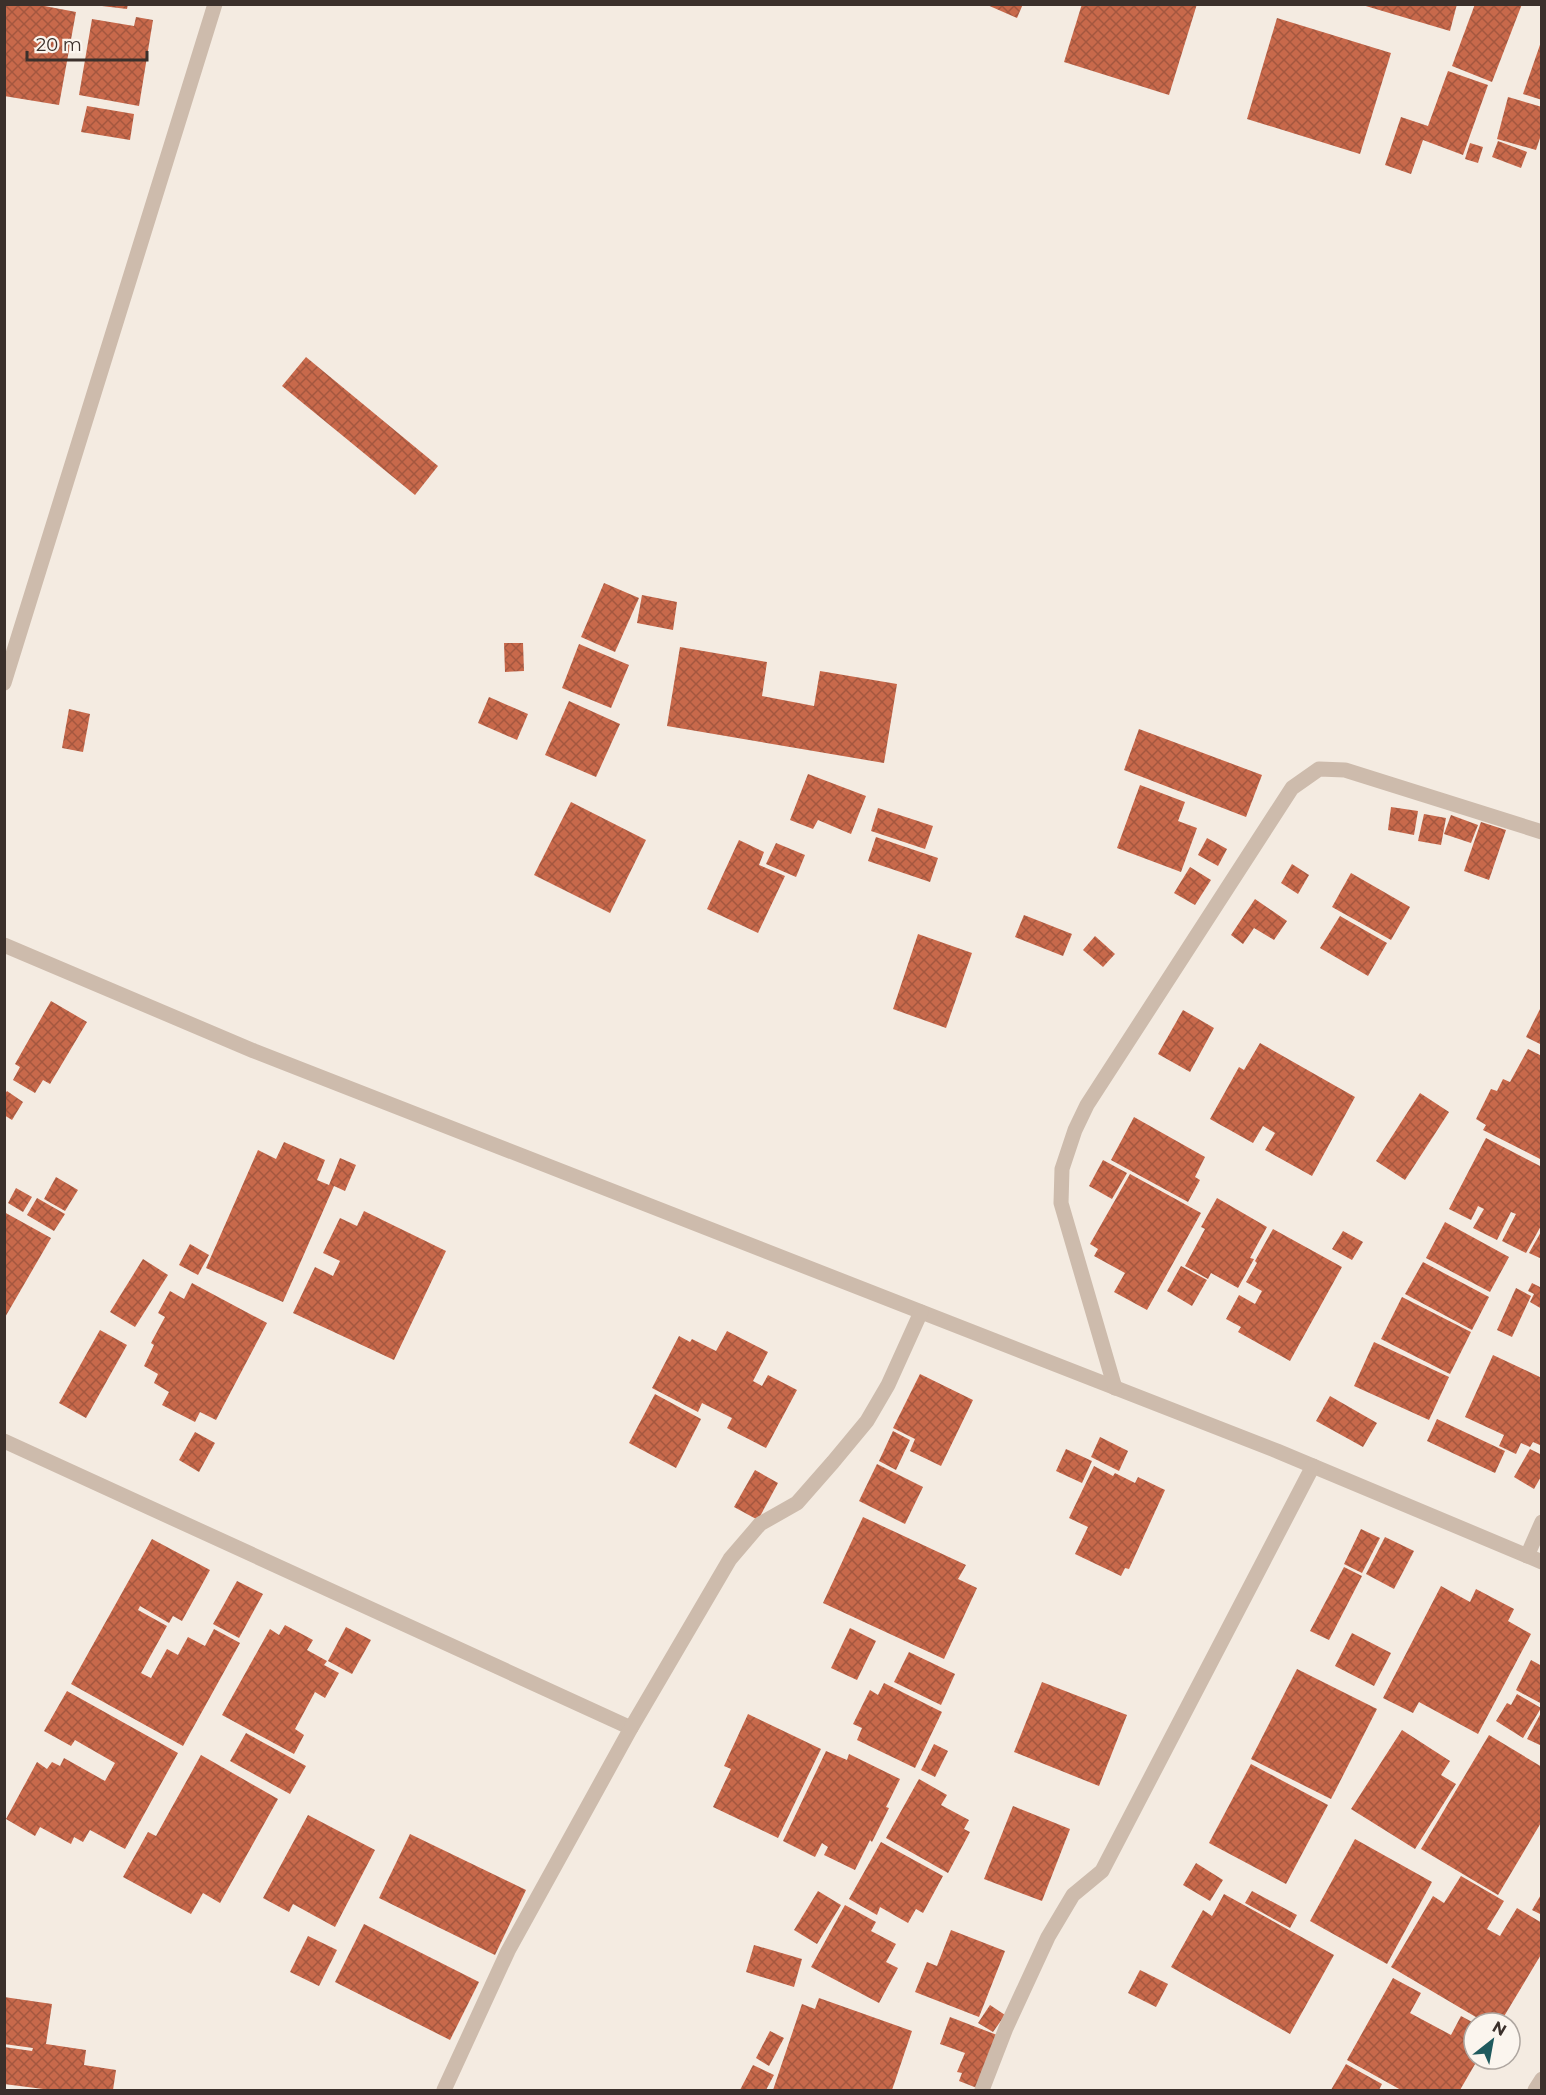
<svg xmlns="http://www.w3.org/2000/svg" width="1546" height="2095" font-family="Montserrat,sans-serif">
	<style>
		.building { fill: url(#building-cross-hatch) }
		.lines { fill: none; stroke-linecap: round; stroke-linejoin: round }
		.street { stroke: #cdbbac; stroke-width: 15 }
	</style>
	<defs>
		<pattern id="building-cross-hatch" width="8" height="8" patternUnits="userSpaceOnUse" patternTransform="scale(1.5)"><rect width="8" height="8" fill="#c8694b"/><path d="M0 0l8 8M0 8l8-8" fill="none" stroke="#a4573f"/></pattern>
	</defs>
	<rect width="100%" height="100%" fill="#f4ebe1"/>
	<g class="building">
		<polygon points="4,4 34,4 76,12 59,105 4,96"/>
		<polygon points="102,4 128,4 127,9 102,6"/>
		<polygon points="985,4 1023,4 1017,18"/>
		<polygon points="1082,4 1197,4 1169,95 1064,62"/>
		<polygon points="1359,4 1457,4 1450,31"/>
		<polygon points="1475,4 1522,4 1492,82 1452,66"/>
		<polygon points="136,17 153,20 139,106 79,95 92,19 134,26"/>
		<polygon points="1277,18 1391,53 1360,154 1247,119"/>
		<polygon points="1542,39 1542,100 1523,94"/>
		<polygon points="1448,71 1488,85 1463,155 1423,140 1411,174 1385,165 1401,117 1428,126"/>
		<polygon points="1508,97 1542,107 1542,132 1536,150 1497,139"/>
		<polygon points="87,106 134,114 130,140 81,132"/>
		<polygon points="1498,141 1527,152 1521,168 1492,157"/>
		<polygon points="1470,143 1483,147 1478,163 1465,159"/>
		<polygon points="306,357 438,466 415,495 282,386"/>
		<polygon points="604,583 639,598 615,652 581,637"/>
		<polygon points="642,595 677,602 673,630 637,623"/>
		<polygon points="504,643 523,643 524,671 505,672"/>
		<polygon points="579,644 629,665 611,708 562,688"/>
		<polygon points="680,647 767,662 762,696 814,706 820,671 897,684 884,763 667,726"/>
		<polygon points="489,697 528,714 517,740 478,723"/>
		<polygon points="569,701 620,724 596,777 545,755"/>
		<polygon points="69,709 90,714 83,752 62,748"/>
		<polygon points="1139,729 1262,775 1246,817 1124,770"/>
		<polygon points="808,774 866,796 851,834 818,820 813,829 790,820"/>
		<polygon points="1140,785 1185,802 1178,821 1197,828 1181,872 1117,848"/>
		<polygon points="571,802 646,840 610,913 534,875"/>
		<polygon points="1391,807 1418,811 1414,835 1388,830"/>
		<polygon points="878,808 933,826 925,849 871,831"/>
		<polygon points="1424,814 1446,818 1441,845 1418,841"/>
		<polygon points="1451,815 1478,825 1471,843 1444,834"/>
		<polygon points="1481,822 1506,830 1489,880 1464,871"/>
		<polygon points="876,837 938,858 930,882 868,861"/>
		<polygon points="1207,838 1227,849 1218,866 1198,855"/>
		<polygon points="739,840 764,852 759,865 785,876 758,933 707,909"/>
		<polygon points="776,843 805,855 796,877 766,864"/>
		<polygon points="1292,864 1309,875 1298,894 1281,883"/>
		<polygon points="1190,867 1211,880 1195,905 1174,893"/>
		<polygon points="1351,873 1410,907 1391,940 1332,907"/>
		<polygon points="1255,899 1287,921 1274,940 1254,928 1243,944 1231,935"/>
		<polygon points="1024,915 1072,934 1063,956 1015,937"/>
		<polygon points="1340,916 1387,943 1368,976 1320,948"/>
		<polygon points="918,934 972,953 946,1028 893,1009"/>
		<polygon points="1095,936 1115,954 1103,967 1083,950"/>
		<polygon points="51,1001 87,1022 50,1084 43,1080 35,1093 13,1080 20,1067 15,1064"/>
		<polygon points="1542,1005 1542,1045 1526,1037"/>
		<polygon points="1183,1010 1214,1028 1190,1072 1158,1054"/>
		<polygon points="1260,1043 1355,1097 1312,1176 1265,1150 1275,1133 1263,1126 1253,1143 1210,1119 1239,1067 1244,1070"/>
		<polygon points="1528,1049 1542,1056 1542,1160 1483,1130 1486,1125 1476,1119 1491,1089 1497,1091 1503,1079 1510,1082"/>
		<polygon points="7,1091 23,1102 12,1120 4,1115 4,1095"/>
		<polygon points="1420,1093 1449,1112 1405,1180 1376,1161"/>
		<polygon points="1134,1117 1205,1157 1195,1177 1200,1180 1188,1202 1111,1160"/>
		<polygon points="1486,1138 1542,1167 1542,1224 1526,1253 1502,1241 1516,1214 1511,1212 1497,1240 1473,1228 1484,1209 1478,1206 1471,1220 1449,1209"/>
		<polygon points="284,1142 325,1160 317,1180 329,1185 340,1158 356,1165 345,1191 334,1186 283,1302 206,1268 258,1150 276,1159"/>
		<polygon points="1103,1160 1127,1173 1112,1199 1089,1186"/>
		<polygon points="1130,1174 1201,1213 1147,1310 1114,1292 1125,1273 1094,1256 1098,1249 1090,1244"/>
		<polygon points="56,1177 78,1190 65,1211 44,1199"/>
		<polygon points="16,1188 32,1197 23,1212 8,1203"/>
		<polygon points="37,1198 65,1214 54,1231 27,1215"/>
		<polygon points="1217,1198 1267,1227 1250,1258 1254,1259 1238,1288 1211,1273 1208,1279 1185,1266 1205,1229 1201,1227"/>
		<polygon points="364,1211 446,1251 394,1360 293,1313 315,1267 333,1276 340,1261 323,1253 340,1218 357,1226"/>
		<polygon points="4,1212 51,1238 4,1319"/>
		<polygon points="1445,1222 1509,1257 1490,1292 1426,1258"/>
		<polygon points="1273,1229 1342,1267 1290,1361 1238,1332 1241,1327 1226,1319 1239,1295 1255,1304 1262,1291 1246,1282 1257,1263 1255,1261"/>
		<polygon points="1542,1230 1542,1259 1529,1253"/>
		<polygon points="1343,1231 1363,1242 1352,1260 1332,1249"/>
		<polygon points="190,1244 209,1255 198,1275 179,1265"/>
		<polygon points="143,1259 168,1275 135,1327 110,1312"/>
		<polygon points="1423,1262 1489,1297 1472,1330 1405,1294"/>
		<polygon points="1181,1266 1207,1280 1192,1306 1167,1291"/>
		<polygon points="192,1283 267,1323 216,1420 200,1412 195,1422 162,1405 169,1392 154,1383 158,1374 144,1366 154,1345 151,1343 165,1317 158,1313 170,1291 184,1299"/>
		<polygon points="1532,1283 1542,1288 1542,1309 1530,1302 1534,1294 1528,1291"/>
		<polygon points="1516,1288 1531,1296 1512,1337 1497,1330"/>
		<polygon points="1402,1297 1471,1332 1450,1374 1381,1339"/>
		<polygon points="100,1330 127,1345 86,1418 59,1403"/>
		<polygon points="727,1331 768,1352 753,1381 762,1386 768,1375 797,1390 766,1448 727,1428 732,1418 702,1403 698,1412 652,1388 679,1336 690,1342 692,1339 716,1351"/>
		<polygon points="1374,1342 1449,1377 1429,1420 1354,1386"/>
		<polygon points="1493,1355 1542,1378 1542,1446 1533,1442 1530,1447 1521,1443 1516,1454 1499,1446 1504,1435 1465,1417"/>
		<polygon points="920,1374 973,1400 941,1466 910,1451 915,1439 893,1428"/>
		<polygon points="655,1394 701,1419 676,1468 629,1443"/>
		<polygon points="1330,1396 1377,1423 1363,1447 1316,1421"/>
		<polygon points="1437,1419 1505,1451 1495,1473 1427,1441"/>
		<polygon points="893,1431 910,1440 896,1470 879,1461"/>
		<polygon points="195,1432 215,1443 199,1472 179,1460"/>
		<polygon points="1100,1437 1128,1451 1119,1471 1091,1457"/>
		<polygon points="1066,1449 1092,1461 1082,1483 1056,1471"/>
		<polygon points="1530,1449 1542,1455 1542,1475 1534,1489 1514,1477"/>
		<polygon points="877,1464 923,1487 905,1524 859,1501"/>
		<polygon points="1094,1466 1113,1476 1115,1473 1135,1483 1138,1477 1165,1490 1129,1569 1125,1568 1121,1576 1075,1554 1088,1527 1069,1518"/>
		<polygon points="755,1470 778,1483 758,1520 734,1507"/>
		<polygon points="863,1517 966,1565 958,1579 977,1588 944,1659 823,1603"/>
		<polygon points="1361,1529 1380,1538 1362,1573 1344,1564"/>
		<polygon points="1385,1537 1414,1551 1394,1589 1366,1574"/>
		<polygon points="152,1539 210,1570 182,1621 173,1616 169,1623 140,1606 138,1610 167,1626 141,1673 151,1678 167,1649 178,1655 188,1637 205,1646 214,1629 240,1643 183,1746 71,1684"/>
		<polygon points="1344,1567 1362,1576 1329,1640 1310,1631"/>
		<polygon points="237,1581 263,1594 239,1638 213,1624"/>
		<polygon points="1441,1586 1470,1602 1476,1589 1514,1609 1508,1621 1531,1634 1478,1734 1419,1702 1413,1713 1383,1698"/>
		<polygon points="285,1625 313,1640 307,1650 327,1661 324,1665 339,1673 325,1698 315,1692 295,1729 304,1735 294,1754 222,1715 270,1629 279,1635"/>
		<polygon points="346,1627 371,1640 352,1674 328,1661"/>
		<polygon points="850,1628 876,1641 857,1680 831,1668"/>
		<polygon points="1352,1633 1391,1653 1374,1686 1335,1666"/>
		<polygon points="909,1652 955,1674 941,1705 894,1682"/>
		<polygon points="1531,1660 1542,1666 1542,1704 1516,1690"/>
		<polygon points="1297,1669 1377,1709 1331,1799 1251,1759"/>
		<polygon points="1042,1682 1127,1715 1099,1786 1014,1752"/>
		<polygon points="884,1683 942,1712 915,1768 857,1740 862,1728 853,1724 870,1690 878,1695"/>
		<polygon points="67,1691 178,1753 125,1849 90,1830 83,1842 74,1837 71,1844 40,1827 35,1836 6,1819 37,1762 47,1769 52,1762 60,1766 64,1758 105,1781 115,1763 75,1740 71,1746 44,1731"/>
		<polygon points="1517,1694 1541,1708 1523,1738 1496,1721 1507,1703 1511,1705"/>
		<polygon points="1542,1711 1542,1746 1527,1739"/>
		<polygon points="748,1714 821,1749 778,1838 713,1807 731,1769 724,1766"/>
		<polygon points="1402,1730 1450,1761 1441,1775 1456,1784 1415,1849 1351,1809"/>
		<polygon points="246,1733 306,1766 290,1794 230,1761"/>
		<polygon points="1489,1735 1542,1767 1542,1821 1498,1895 1421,1849"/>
		<polygon points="934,1744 948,1751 935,1777 921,1770"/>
		<polygon points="826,1751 847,1760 849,1754 900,1779 886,1807 889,1808 872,1842 870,1840 855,1870 824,1855 828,1847 822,1843 815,1857 783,1841"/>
		<polygon points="201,1755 278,1799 220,1903 203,1893 191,1914 123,1877 148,1832 156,1836"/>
		<polygon points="1251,1764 1328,1805 1286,1884 1209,1843"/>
		<polygon points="919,1779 947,1795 941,1805 969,1820 964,1829 970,1832 948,1873 886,1838"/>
		<polygon points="1013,1806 1070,1829 1042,1901 984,1879"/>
		<polygon points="308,1815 375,1850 335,1927 293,1904 289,1912 263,1898"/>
		<polygon points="410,1834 526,1890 495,1955 379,1898"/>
		<polygon points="1355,1839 1432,1882 1387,1964 1310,1921"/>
		<polygon points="881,1842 943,1876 923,1913 916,1909 908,1923 880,1907 877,1915 849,1899"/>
		<polygon points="1196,1863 1223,1880 1210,1901 1183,1885"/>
		<polygon points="1461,1876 1504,1901 1487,1929 1500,1936 1517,1908 1542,1923 1542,1953 1500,2023 1486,2023 1391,1967 1433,1896 1444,1903"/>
		<polygon points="818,1891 841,1905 817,1944 794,1930"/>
		<polygon points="1252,1891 1297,1915 1290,1928 1245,1903"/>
		<polygon points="1542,1893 1542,1915 1532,1910"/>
		<polygon points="1224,1894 1334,1955 1290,2034 1171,1967 1203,1910 1212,1916"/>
		<polygon points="845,1905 876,1922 871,1931 896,1944 886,1962 898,1968 879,2003 811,1967"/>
		<polygon points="364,1924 479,1982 450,2040 335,1982"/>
		<polygon points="951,1930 1005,1951 979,2017 915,1992 927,1962 937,1966"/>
		<polygon points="308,1936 337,1950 319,1986 290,1972"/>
		<polygon points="754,1945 802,1959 794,1987 746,1972"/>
		<polygon points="1140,1970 1168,1984 1156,2007 1128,1993"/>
		<polygon points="1393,1978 1421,1993 1410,2013 1451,2035 1461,2016 1474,2023 1474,2059 1478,2059 1460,2090 1401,2090 1347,2060"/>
		<polygon points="4,1997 52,2004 46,2044 86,2050 84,2065 116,2070 113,2090 51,2090 4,2084 4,2047 32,2051 33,2048 4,2044"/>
		<polygon points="819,1998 912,2031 892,2090 773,2090 802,2004 815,2009"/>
		<polygon points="990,2005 1005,2015 993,2032 978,2023"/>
		<polygon points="950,2017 997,2035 977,2088 959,2081 962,2073 957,2072 965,2053 940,2044"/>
		<polygon points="770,2031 784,2038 769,2066 756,2058"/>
		<polygon points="1346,2064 1382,2084 1379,2090 1331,2090"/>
		<polygon points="753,2065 774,2075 766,2090 740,2090"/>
	</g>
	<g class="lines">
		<g class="street">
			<polyline points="4,683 215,4"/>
			<polyline points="4,945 254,1051 1277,1451 1542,1562"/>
			<polyline points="1115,1388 1061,1203 1062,1169 1075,1130 1087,1105 1292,788 1319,769 1345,770 1542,832"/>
			<polyline points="4,1441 631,1728"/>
			<polyline points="1527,1556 1542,1522"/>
			<polyline points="444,2090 508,1951 631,1728 730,1559 760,1524 797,1503 833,1462 867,1421 888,1385 921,1312"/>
			<polyline points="982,2090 1006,2028 1048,1937 1073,1895 1102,1871 1313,1466"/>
			<polyline points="1535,2090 1542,2079"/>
		</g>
	</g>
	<rect width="1546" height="2095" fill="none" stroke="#3b302b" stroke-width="12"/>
	<g transform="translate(1492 2041) rotate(31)"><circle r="28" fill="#fbf5ee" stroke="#aea6a0" stroke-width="1.5"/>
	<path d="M0-4.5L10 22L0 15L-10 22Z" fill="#1f5a5e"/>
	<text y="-9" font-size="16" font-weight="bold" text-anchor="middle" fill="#3b302b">N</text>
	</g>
	<path d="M27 51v9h120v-9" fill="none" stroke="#3b302b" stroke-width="3"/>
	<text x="36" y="51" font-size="18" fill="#3b302b" stroke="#fbf5ee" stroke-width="4.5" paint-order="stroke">20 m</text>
</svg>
